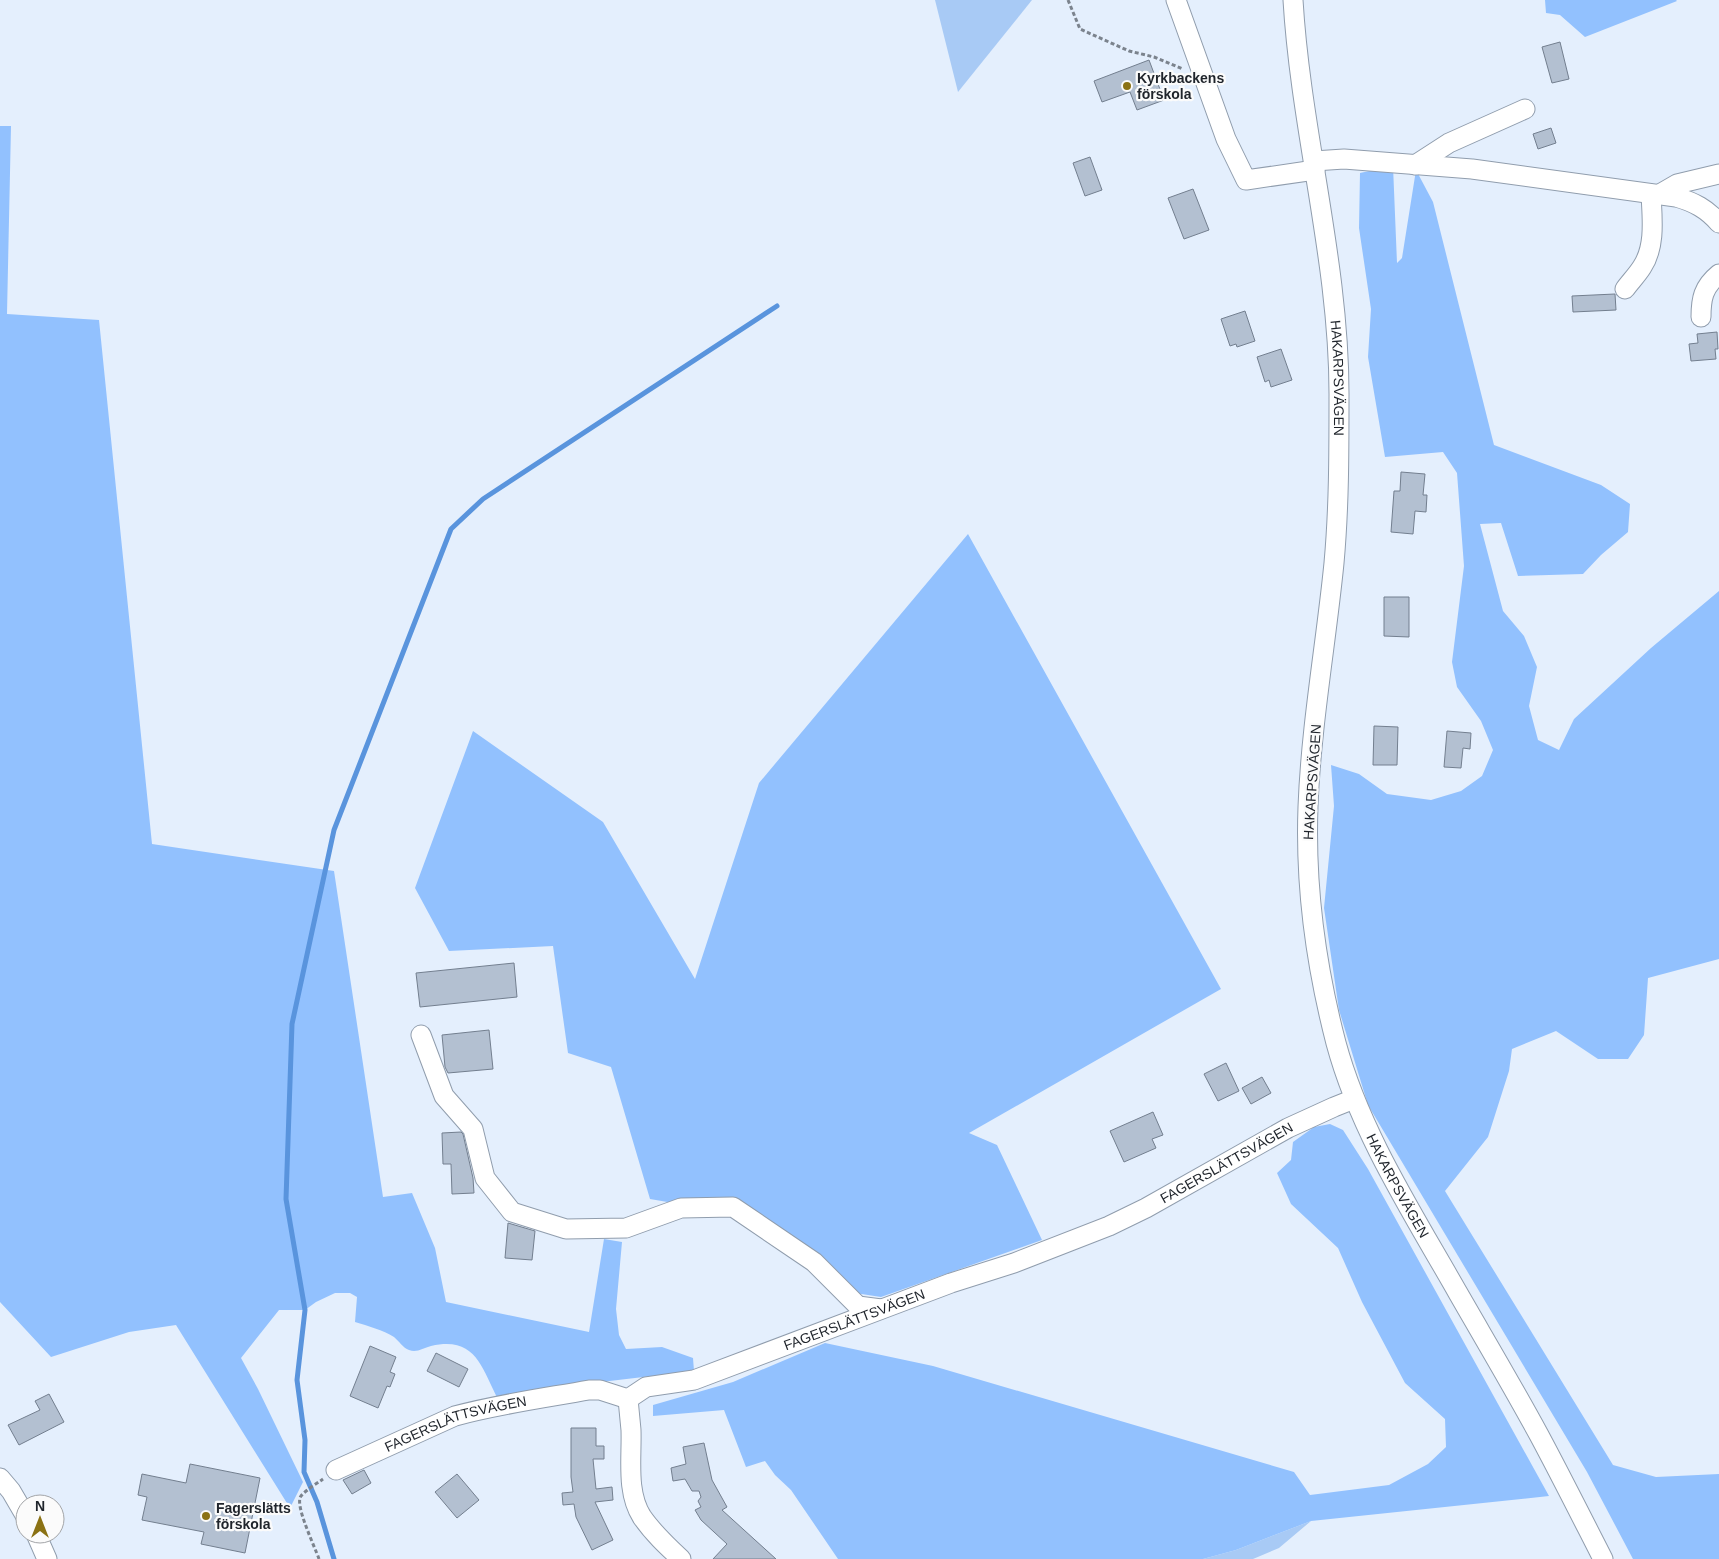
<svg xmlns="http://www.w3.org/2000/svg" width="1719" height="1559" font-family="Arial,sans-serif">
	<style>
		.green { fill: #a8caf5 }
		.forest { fill: #92c1fe }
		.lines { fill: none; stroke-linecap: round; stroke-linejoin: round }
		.stream { stroke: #5994dd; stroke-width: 5 }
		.building { fill: #b3c0d1; stroke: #737f8f }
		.minor-casing { stroke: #909dad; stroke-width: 21 }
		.path { stroke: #7b838d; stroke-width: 3; stroke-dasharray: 4 2.5; stroke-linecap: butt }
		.minor { stroke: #fff; stroke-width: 19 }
		.poi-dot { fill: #8b7214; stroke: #fbfbfb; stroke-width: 2 }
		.labels { text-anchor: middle; stroke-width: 4.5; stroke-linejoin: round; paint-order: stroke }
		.poi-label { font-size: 14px; font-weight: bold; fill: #1f242b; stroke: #fbfbfb; text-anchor: start }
		.street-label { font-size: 14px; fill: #1f242b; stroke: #fbfbfb }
	</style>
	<rect width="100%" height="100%" fill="#e4effd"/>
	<g class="green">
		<polygon points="935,0 1032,0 958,92"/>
		<polygon points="1311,1521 1279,1548 1253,1559 1203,1559 1236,1550"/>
	</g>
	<g class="forest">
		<polygon points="1545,0 1676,0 1677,1 1585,37 1560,15 1546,13"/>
		<path d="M0,126H11L7,314L99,320L152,844L334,871L383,1197L412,1193L435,1248L446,1302L589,1332L604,1239L622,1242L616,1309L619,1335L626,1349L662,1347L693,1358L694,1371L542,1389L498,1399C481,1367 476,1336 431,1346C423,1348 417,1353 409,1350C403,1348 399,1341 394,1337C383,1330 368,1326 355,1322L357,1297L350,1293H335L316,1302L305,1310H279L241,1358L258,1389L303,1482L290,1508L176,1325L129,1332L51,1357L0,1302Z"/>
		<polygon points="1393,166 1397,263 1402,258 1416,170 1433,202 1494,445 1601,485 1630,504 1628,532 1601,555 1583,574 1518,576 1501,523 1480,524 1503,611 1524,636 1537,667 1529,706 1538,740 1559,750 1574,719 1651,648 1719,591 1719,959 1648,978 1644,1035 1628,1059 1598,1059 1556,1031 1512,1049 1509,1071 1488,1137 1445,1191 1613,1465 1656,1477 1719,1474 1719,1559 1633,1559 1587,1472 1368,1105 1339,1010 1324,908 1334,806 1331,765 1359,774 1387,794 1431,800 1461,791 1482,776 1493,750 1481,721 1457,687 1452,662 1464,566 1457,473 1443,452 1385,457 1368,357 1371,309 1359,228 1360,173"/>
		<polygon points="968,534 1221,989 969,1133 997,1145 1042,1240 881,1297 829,1289 749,1216 650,1199 611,1067 568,1053 553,946 449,951 415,888 473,731 603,822 695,979 759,783"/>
		<polygon points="1330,1124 1343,1130 1368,1169 1549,1496 1311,1521 1236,1550 1203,1559 838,1559 791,1490 775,1475 765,1461 746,1467 724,1410 653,1416 653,1405 733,1382 825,1343 933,1366 1294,1472 1310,1495 1389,1485 1428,1464 1446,1447 1445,1419 1405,1383 1362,1302 1338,1248 1291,1204 1277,1173 1291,1160 1293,1142 1314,1127"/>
	</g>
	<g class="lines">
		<polyline class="stream" points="334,1559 317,1502 304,1472 305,1440 297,1380 305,1310 286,1199 292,1024 334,830 451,529 483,499 777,306"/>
	</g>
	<g class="building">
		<polygon points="1560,42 1569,79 1552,83 1542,47"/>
		<polygon points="1149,60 1164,100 1137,110 1130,92 1102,102 1094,81"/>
		<polygon points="1551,128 1556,143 1538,149 1533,134"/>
		<polygon points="1090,157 1102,190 1085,196 1073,163"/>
		<polygon points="1193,189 1209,230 1184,239 1168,198"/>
		<polygon points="1615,294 1616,310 1573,312 1572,296"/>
		<polygon points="1245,311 1255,341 1237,347 1236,344 1230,346 1221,319"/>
		<polygon points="1717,332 1718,349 1715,349 1716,359 1691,361 1689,344 1698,343 1697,334"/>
		<polygon points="1281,349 1292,380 1271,387 1269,380 1265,382 1257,357"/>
		<polygon points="1401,472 1425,474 1423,495 1427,495 1426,512 1415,511 1413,534 1391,532 1394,491 1400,491"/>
		<polygon points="1384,597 1409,597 1409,637 1384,636"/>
		<polygon points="1374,726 1398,727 1397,765 1373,765"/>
		<polygon points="1447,731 1471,733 1470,749 1463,748 1461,768 1444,767"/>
		<polygon points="514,963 517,997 420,1007 416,973"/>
		<polygon points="489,1030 493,1069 448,1073 445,1067 442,1035"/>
		<polygon points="1226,1063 1239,1091 1218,1101 1204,1074"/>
		<polygon points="1262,1077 1271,1093 1251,1104 1242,1088"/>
		<polygon points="1153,1112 1163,1135 1152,1139 1156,1148 1124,1162 1110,1131"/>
		<polygon points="461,1132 463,1134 473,1178 474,1193 452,1194 451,1164 443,1164 442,1133"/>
		<polygon points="508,1223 535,1231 532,1260 505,1258"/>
		<polygon points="370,1346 396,1357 390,1372 395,1374 390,1387 387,1386 378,1408 350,1396"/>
		<polygon points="436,1353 468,1369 459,1387 427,1371"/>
		<polygon points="49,1394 64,1422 19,1445 8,1425 40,1410 35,1401"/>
		<polygon points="571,1428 596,1428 596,1446 604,1446 604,1459 593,1459 596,1489 612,1487 613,1500 595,1502 613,1540 592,1550 576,1517 574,1504 563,1505 562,1493 573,1492 571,1477"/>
		<polygon points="704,1443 712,1480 727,1507 722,1510 776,1559 713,1559 727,1544 701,1520 695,1510 701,1507 698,1501 701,1497 699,1491 692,1491 685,1479 673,1481 671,1468 686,1464 683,1447"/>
		<polygon points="190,1464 260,1478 245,1553 201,1544 204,1532 142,1520 147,1497 138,1495 142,1474 186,1483"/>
		<polygon points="364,1470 371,1483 352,1494 343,1480"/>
		<polygon points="457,1474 479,1500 457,1518 435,1492"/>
	</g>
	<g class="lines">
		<defs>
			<g id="minor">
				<polyline points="1176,0 1226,139 1246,180 1315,170"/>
				<path id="s1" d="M1293,0C1301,134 1340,264 1339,399C1339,453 1339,508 1334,563C1326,644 1311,725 1308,807C1305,887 1316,966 1336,1043C1360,1132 1412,1212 1458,1293C1485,1340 1513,1387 1539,1435C1561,1476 1582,1518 1603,1559"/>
				<path d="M1314,161L1344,159L1472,169L1676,197C1694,202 1707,209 1719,223"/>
				<polyline points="1415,165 1449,143 1525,109"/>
				<polyline points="1658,195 1677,184 1719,174"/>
				<path d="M1625,289C1630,282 1637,275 1642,267C1656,246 1652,217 1651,194"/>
				<path d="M1701,317C1701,299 1703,287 1719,274"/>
				<polyline points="421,1035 444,1096 473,1129 485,1178 512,1212 566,1229 626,1228 681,1208 733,1207 814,1262 858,1306 881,1309"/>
				<path d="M628,1399C629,1409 630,1420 631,1430C632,1458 626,1492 642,1517C653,1533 667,1546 681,1559"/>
				<path id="s2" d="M336,1470L455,1416C499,1404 544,1398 589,1390H600L628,1399L646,1387L694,1380L951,1283L1014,1263L1109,1226L1146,1208L1288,1128L1334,1107L1354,1099"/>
				<polyline points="0,1478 11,1491 25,1515"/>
				<polyline points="36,1534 47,1559"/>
			</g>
		</defs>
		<use href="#minor" class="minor-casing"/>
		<g class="path">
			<polyline points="1068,0 1080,29 1129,51 1154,57 1183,69"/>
			<path d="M319,1559C315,1547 294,1504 301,1496C306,1490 316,1484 323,1479"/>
		</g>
		<use href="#minor" class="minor"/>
	</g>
	<g class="poi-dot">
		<circle cx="1127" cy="86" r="5"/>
		<circle cx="206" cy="1516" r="5"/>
	</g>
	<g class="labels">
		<g class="poi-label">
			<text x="1137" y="83">Kyrkbackens<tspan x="1137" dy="16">förskola</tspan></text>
			<text x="216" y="1513">Fagerslätts<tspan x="216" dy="16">förskola</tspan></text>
		</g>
		<g class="street-label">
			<text dy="5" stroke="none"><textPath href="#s1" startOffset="381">HAKARPSVÄGEN</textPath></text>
			<text transform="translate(1312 782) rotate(-86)" y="5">HAKARPSVÄGEN</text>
			<text dy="5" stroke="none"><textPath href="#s2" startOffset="954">FAGERSLÄTTSVÄGEN</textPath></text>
			<text dy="5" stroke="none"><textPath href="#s1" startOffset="1206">HAKARPSVÄGEN</textPath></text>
			<text dy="5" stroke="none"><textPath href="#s2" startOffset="549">FAGERSLÄTTSVÄGEN</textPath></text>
			<text dy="5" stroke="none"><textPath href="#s2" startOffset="129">FAGERSLÄTTSVÄGEN</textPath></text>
		</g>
	</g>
	<g transform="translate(40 1519)"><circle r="24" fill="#fbfbfb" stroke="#a3a5a8"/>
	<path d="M0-4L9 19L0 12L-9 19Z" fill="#8b7214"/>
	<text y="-8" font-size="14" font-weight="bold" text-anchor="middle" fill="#1f242b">N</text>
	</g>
</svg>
